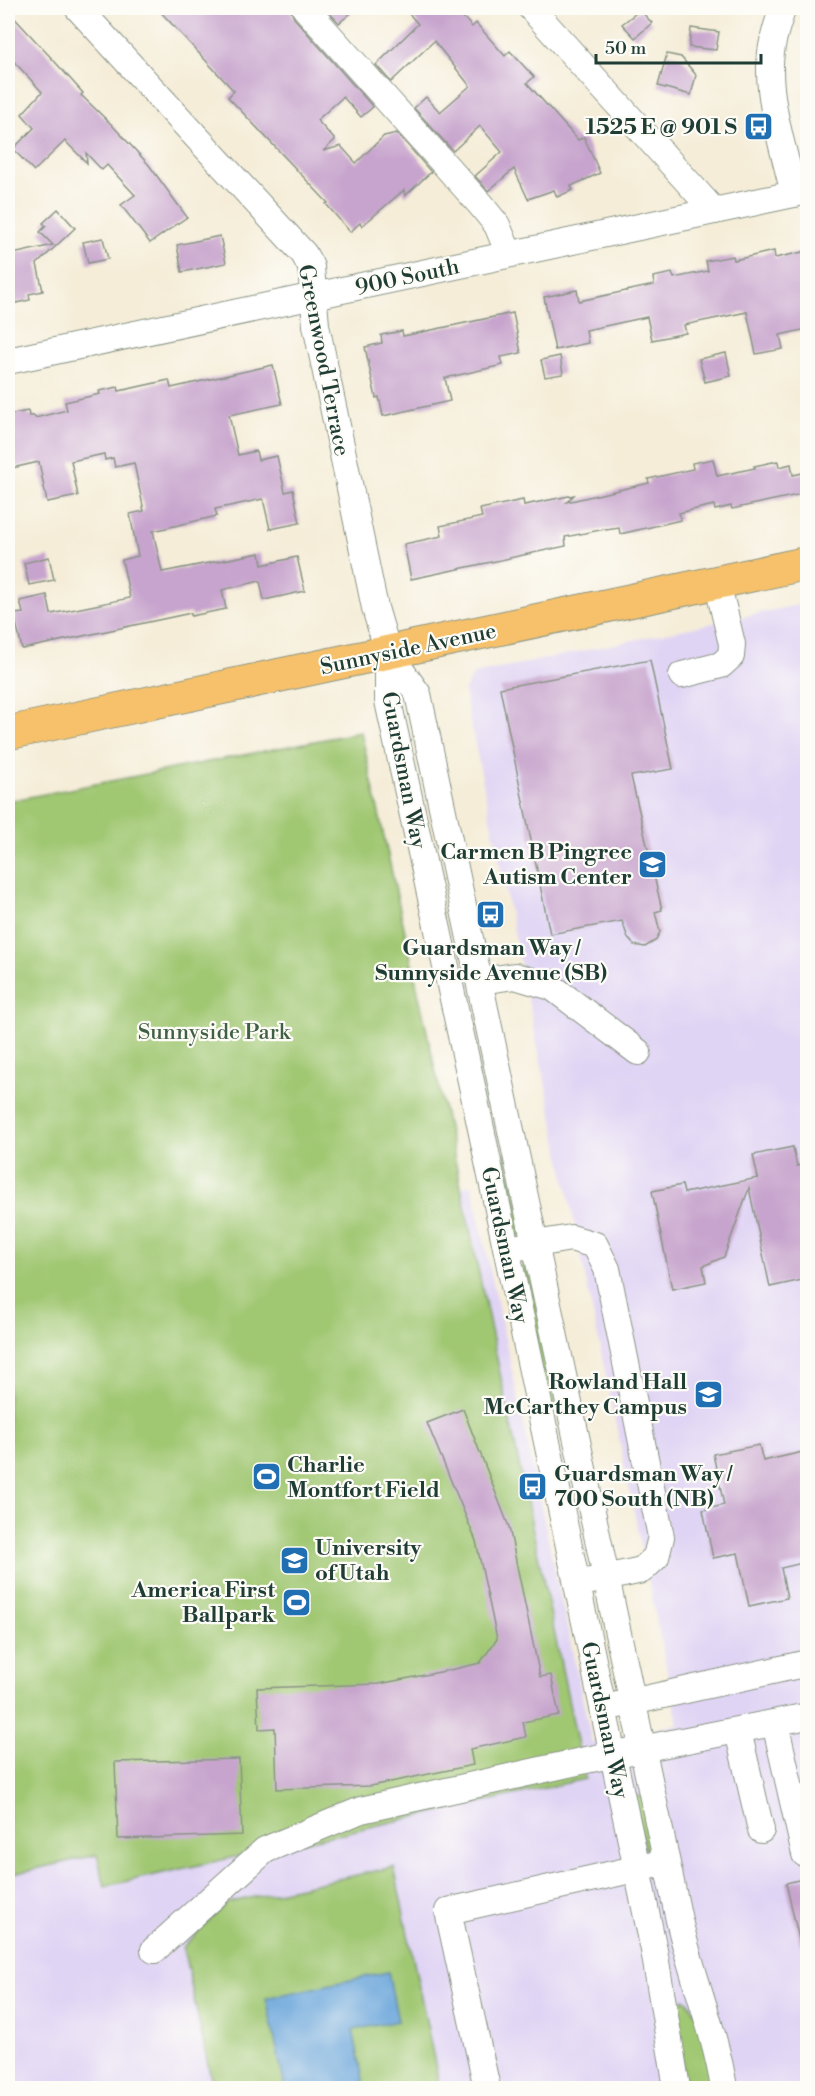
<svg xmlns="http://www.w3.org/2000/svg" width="815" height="2096" font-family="'Libre Bodoni',serif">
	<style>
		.built { fill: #e0d4f4 }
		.green { fill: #a0c772; stroke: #608253; stroke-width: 1.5 }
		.water { fill: #6aa6db; stroke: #447288; stroke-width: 1.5 }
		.building { fill: #c7a4cd }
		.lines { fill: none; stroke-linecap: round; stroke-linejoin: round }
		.minor-casing { stroke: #8a9586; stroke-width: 28 }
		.major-casing { stroke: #8a9586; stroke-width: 35 }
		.minor { stroke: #fff; stroke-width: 26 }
		.major { stroke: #f6c16b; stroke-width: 33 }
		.labels { text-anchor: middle; stroke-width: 4.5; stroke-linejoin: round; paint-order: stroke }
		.poi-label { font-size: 22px; font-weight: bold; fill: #1f3d34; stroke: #fdfcf7; text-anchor: end }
		.street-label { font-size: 22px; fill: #1f3d34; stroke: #fdfcf7 }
		.park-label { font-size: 22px; fill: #3f6044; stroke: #fdfcf7 }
	</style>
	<rect width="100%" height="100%" fill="#fdfcf7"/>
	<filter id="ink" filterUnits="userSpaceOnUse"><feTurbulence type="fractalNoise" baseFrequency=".0167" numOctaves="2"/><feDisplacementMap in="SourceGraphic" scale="12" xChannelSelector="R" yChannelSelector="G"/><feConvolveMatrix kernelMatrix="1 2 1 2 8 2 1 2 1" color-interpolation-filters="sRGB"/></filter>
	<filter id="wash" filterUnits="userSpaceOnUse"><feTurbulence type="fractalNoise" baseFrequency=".008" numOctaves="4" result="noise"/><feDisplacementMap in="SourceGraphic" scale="24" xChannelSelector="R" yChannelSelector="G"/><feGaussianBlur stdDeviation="1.35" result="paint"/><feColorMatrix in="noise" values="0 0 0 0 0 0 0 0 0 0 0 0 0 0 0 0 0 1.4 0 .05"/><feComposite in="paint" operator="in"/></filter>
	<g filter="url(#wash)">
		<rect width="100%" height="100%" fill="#f5edd8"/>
		<polygon class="built" points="807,603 807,2088 8,2088 8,1875 98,1854 98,1270 472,1185 592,1743 678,1724 464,691 474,674"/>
		<g class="green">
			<polygon points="361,732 461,1187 585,1779 105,1886 97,1855 8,1875 8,801"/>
			<polygon points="500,1153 505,1153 525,1232 515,1239 496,1156"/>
			<polygon points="527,1265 562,1402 546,1405 522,1266"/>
			<polygon points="637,1796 643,1796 653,1848 649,1850 644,1849 633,1800"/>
			<polygon points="394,1867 440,2088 213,2088 183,1947 227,1903"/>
			<path d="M684,1999C705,2012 709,2066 714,2088H685L675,2011L677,2004Z"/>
		</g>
		<polygon class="water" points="388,1972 398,2021 353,2030 365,2088 285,2088 266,1998"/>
		<g id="blocks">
			<g class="building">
				<polygon points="157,8 290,8 294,18 373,107 361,117 343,97 317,120 335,140 323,151 341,146 356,163 384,136 397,133 431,172 405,196 404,190 362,226 360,223 350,232 326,204 328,203 228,97 234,91"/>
				<polygon points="325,8 357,8 339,23"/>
				<polygon points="404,8 455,8 472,27 476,23 505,56 510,51 534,77 527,83 578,140 584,137 600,173 571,186 573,190 557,197 554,190 528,199 514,169 488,191 475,176 502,152 480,126 453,151 414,108 426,97 440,112 470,86 434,41 391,82 376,65 418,24"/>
				<polygon points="640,10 652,23 635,38 622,24"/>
				<polygon points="8,11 56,63 83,93 81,95 112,125 149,165 187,217 150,243 121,205 135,195 107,165 102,170 86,153 87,163 65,141 34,171 13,149 34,128 22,114 42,92 8,55"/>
				<polygon points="691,28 719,32 716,50 689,47"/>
				<polygon points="667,54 681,57 696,75 691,95 658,86"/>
				<polygon points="58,209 75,228 37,264 43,291 29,294 30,300 11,304 8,287 8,255 53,245 40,232 46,226 43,223"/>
				<polygon points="220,236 226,263 182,272 177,245"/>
				<polygon points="103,238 108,259 88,263 83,242"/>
				<polygon points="774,251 775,258 807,251 807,329 780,335 783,349 756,354 747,312 684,325 686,333 652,340 647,317 586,330 588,343 555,350 544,297 577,290 579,301 654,285 653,277 672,273 674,278 708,271 706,261 733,256 734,260"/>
				<polygon points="513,313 521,353 501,357 503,365 445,378 450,401 383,416 379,397 376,398 365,347 382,343 381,335 402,331 403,336"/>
				<polygon points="726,353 731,376 705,382 699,359"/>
				<polygon points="560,356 563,374 545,377 541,360"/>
				<polygon points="273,365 282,404 229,415 238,455 256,451 258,460 277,456 285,492 293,490 300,523 270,529 263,499 215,509 217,516 153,531 162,572 260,553 262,565 297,557 305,591 264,600 260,581 222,590 226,609 191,616 191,613 22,649 14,614 23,613 20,601 47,595 51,614 130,598 122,560 138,556 130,514 144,511 134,463 115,467 113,458 105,460 104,454 71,461 78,496 47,502 39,462 12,468 8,444 8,415 28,411 29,416 34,416 35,418 67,410 65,402 100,394 99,391 118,387 119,391 169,380 171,388"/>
				<polygon points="713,459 717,476 755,468 754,466 778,461 779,467 791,464 793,475 807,472 807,493 732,509 731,506 715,510 714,505 679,513 681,520 620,534 619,528 606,530 605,529 565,537 566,546 411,579 404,544 442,536 440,526 482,517 480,509 523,500 524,505 574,495 567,502 649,483 648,479 693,469 692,463"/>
				<polygon points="49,557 54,580 29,585 24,563"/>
				<polygon points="650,660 673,769 631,776 662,910 655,912 660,932 655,941 645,947 634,945 628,938 622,921 550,934 500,688"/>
				<polygon points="793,1147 797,1166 807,1164 807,1279 770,1287 749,1188 724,1257 703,1266 706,1282 672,1289 652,1191 682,1185 684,1193 758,1178 753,1155"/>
				<polygon points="463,1409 509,1527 540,1677 551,1675 559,1715 523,1722 526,1737 470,1749 473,1765 371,1786 277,1789 275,1728 259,1729 257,1688 379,1684 450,1670 480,1663 497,1639 476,1541 427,1423"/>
				<polygon points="759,1445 763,1461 807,1451 807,1562 781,1568 787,1598 749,1606 738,1553 713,1558 703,1510 724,1505 713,1454"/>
				<polygon points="239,1759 242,1835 118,1839 115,1762"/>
				<polygon points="807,1878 807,1943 800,1944 786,1883"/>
			</g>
		</g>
	</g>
	<g filter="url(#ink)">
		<use href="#blocks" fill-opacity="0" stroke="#8a9586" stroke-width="1.5"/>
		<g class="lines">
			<defs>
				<g id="minor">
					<polyline points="78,8 304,254 311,267 316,325 375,608 388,652 388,701 472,1086 654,1950 677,2088"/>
					<polyline points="305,8 480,204 497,225 509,254"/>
					<polyline points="531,8 714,211"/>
					<path d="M783,8C776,27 770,46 770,66C769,107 785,154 794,194"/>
					<polyline points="8,361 808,191"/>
					<path d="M388,652L418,694L679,1920C692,1977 715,2031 724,2088"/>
					<polyline points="682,675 721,665 731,656 732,644 717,582"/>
					<polyline points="480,981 515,976 552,987 638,1052"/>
					<polyline points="519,1247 571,1238 595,1245 607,1269 661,1537 656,1557 642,1570 591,1581"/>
					<polyline points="618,1705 808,1663"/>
					<polyline points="775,1723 805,1854"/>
					<polyline points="738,1731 761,1830"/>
					<polyline points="154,1950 265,1850 361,1810 586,1760 808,1716"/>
					<polyline points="487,2088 448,1911 653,1865"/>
				</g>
				<polyline id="major" points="8,733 808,563"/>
			</defs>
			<use href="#minor" class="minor-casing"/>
			<use href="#major" class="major-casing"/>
			<use href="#minor" class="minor"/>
			<use href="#major" class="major"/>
		</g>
	</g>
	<defs>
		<symbol id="bus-square" viewBox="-11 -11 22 22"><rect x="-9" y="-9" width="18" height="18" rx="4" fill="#1f6fb2" stroke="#fdfcf7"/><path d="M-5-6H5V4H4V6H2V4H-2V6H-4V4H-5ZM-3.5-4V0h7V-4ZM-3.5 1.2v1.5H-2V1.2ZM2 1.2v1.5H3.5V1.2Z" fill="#fff"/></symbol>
		<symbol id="school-square" viewBox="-11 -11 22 22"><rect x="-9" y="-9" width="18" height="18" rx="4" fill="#1f6fb2" stroke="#fdfcf7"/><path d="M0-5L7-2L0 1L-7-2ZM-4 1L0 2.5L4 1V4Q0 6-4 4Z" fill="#fff"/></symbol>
		<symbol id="stadium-square" viewBox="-11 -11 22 22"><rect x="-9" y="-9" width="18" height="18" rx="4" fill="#1f6fb2" stroke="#fdfcf7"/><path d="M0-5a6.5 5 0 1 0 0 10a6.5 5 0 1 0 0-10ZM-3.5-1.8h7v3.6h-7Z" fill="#fff"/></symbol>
		<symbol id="university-square" viewBox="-11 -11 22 22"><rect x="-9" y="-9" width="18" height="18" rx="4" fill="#1f6fb2" stroke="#fdfcf7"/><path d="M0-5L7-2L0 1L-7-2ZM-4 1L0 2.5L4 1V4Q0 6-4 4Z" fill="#fff"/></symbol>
	</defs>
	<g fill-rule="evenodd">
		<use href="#bus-square" x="742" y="110" width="33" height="33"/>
		<use href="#school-square" x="636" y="848" width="33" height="33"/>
		<use href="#bus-square" x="474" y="898" width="33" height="33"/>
		<use href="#school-square" x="692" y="1378" width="33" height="33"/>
		<use href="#stadium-square" x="250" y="1460" width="33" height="33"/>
		<use href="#bus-square" x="516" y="1470" width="33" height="33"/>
		<use href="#university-square" x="278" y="1544" width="33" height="33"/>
		<use href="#stadium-square" x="280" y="1586" width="33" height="33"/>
	</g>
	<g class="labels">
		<g class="poi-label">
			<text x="737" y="134">1525 E @ 901 S</text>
			<text x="632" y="859">Carmen B Pingree<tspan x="632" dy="25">Autism Center</tspan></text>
			<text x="491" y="955" text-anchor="middle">Guardsman Way /<tspan x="491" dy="25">Sunnyside Avenue (SB)</tspan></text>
			<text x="687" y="1389">Rowland Hall<tspan x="687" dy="25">McCarthey Campus</tspan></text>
			<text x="287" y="1472" text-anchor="start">Charlie<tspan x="287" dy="25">Montfort Field</tspan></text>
			<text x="554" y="1481" text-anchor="start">Guardsman Way /<tspan x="554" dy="25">700 South (NB)</tspan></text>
			<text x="315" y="1555" text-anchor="start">University<tspan x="315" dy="25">of Utah</tspan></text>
			<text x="275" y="1597">America First<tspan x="275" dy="25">Ballpark</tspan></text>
		</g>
		<g class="street-label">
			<text transform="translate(407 276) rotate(-12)" y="8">900 South</text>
			<text transform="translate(325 360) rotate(79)" y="8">Greenwood Terrace</text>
			<text transform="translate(408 648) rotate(-12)" y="8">Sunnyside Avenue</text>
			<text transform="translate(405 770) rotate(79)" y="8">Guardsman Way</text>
			<text transform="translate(506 1245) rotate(78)" y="8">Guardsman Way</text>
			<text transform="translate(606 1720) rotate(78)" y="8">Guardsman Way</text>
		</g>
		<g class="park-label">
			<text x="214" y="1039">Sunnyside Park</text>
		</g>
	</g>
	<rect width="815" height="2096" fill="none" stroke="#fdfcf7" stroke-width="30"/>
	<path d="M596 54v9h165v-9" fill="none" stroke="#1f3d34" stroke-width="3"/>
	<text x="605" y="54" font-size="18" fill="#1f3d34" stroke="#fdfcf7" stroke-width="4.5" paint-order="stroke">50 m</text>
</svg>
